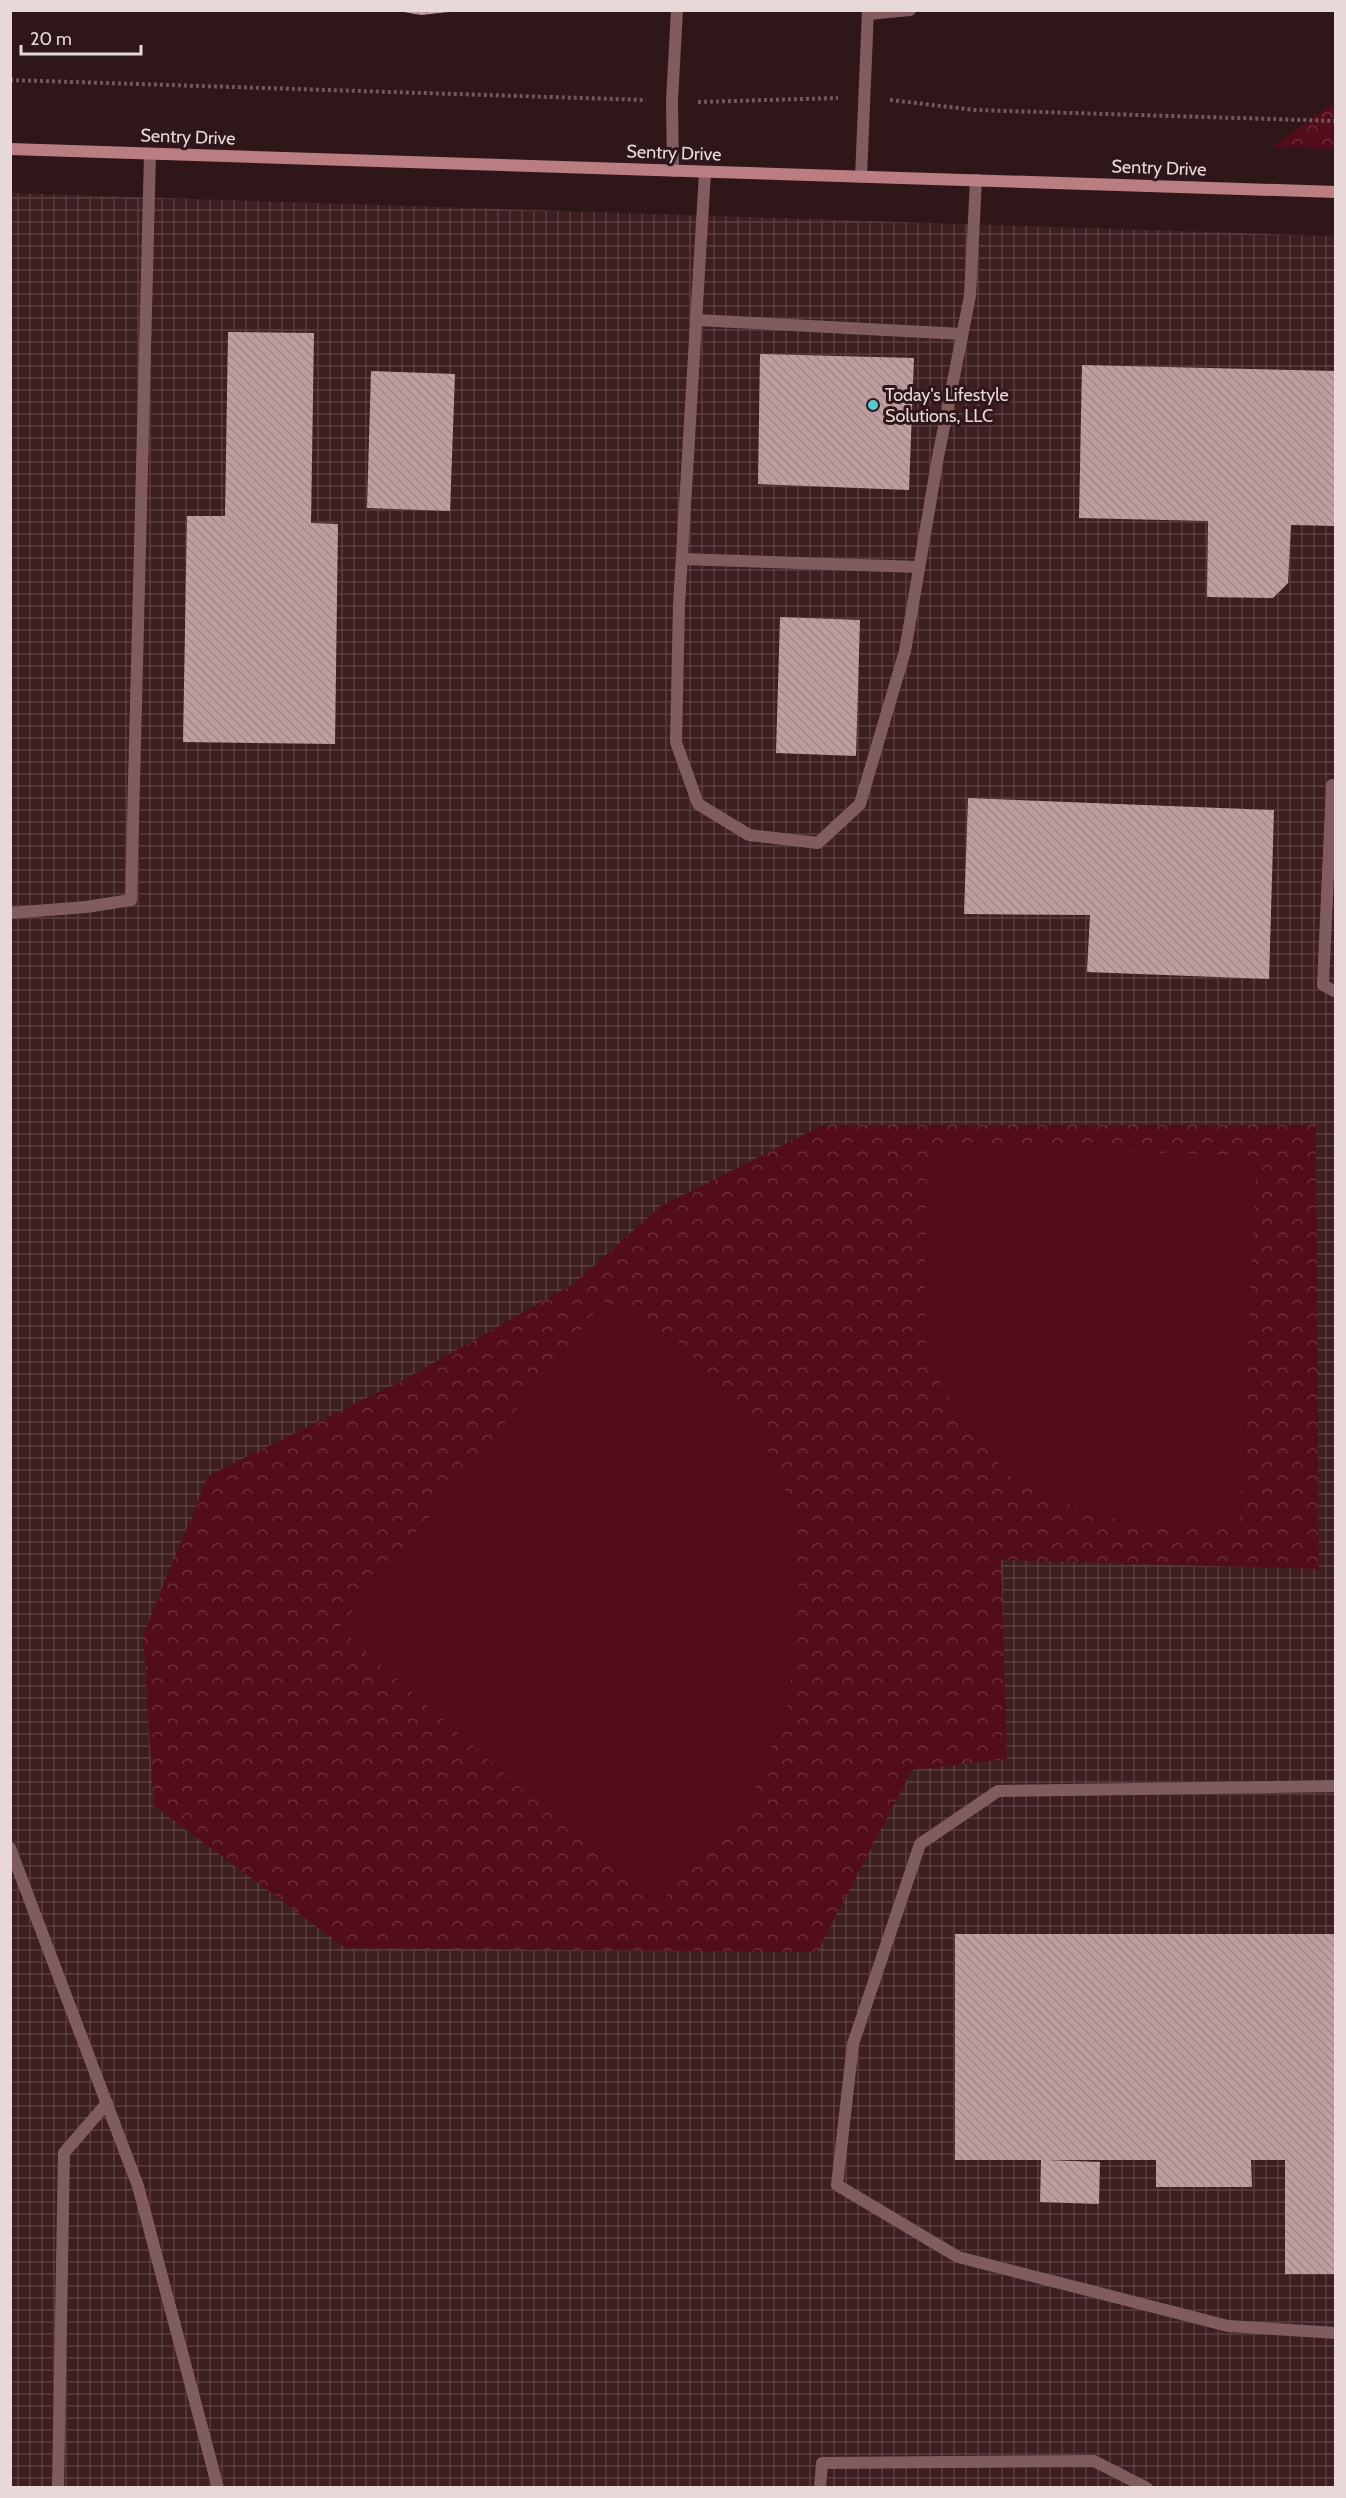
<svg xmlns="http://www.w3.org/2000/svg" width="1346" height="2498" font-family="Cabin,sans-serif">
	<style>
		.industrial { fill: url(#industrial-grid) }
		.park { fill: url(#park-crowns) }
		.garden { fill: #530c1b }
		.building { fill: url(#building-back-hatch) }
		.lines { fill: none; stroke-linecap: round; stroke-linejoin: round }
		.path { stroke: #6f5a5b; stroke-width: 4; stroke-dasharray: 3 3; stroke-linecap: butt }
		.lane { stroke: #815c5e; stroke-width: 12 }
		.street { stroke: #815c5e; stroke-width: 12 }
		.secondary { stroke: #ba7e82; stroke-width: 12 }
		.poi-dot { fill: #52cdcd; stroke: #2f1719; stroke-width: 2 }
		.labels { text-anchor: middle; stroke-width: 6; stroke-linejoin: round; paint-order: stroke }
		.street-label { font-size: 18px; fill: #e9d8d9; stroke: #2f1719 }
		.poi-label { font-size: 18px; fill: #e9d8d9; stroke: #2f1719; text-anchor: start }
	</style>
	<defs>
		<pattern id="industrial-grid" width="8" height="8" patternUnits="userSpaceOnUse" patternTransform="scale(1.5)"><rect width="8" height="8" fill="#3d1e21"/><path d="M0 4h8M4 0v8" fill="none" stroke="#593e41"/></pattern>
		<pattern id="park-crowns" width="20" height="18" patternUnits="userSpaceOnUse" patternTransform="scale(1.5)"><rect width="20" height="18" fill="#530c1b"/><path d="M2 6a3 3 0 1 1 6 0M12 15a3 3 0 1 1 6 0" fill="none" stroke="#6c2f3c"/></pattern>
		<pattern id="building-back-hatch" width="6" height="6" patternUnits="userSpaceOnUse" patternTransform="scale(1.5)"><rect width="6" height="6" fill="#bf9ea0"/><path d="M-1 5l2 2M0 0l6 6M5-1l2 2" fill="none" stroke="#a18788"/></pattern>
	</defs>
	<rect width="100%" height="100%" fill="#2f1719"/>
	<polygon class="industrial" points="11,193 1335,236 1335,2487 11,2488"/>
	<g class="park">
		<polygon points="1335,102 1335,149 1272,147"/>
		<polygon points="823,1125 1316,1125 1319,1569 1001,1560 1007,1759 912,1770 817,1952 345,1948 154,1806 143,1635 208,1476 405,1379 573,1284 661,1206"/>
	</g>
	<g class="garden">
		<polygon points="928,1145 1257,1156 1240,1524 1155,1528 1090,1512 1017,1484 968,1428 926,1358 925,1266"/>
		<polygon points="604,1301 678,1342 753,1416 794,1512 799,1594 788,1704 750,1803 656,1907 339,1628"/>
	</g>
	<g class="building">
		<polygon points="392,10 449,10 449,12 421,15"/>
		<polygon points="228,332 314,333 311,523 338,524 335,744 183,742 187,516 225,516"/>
		<polygon points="760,354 914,358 909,490 758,484"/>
		<polygon points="1082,365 1336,371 1336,526 1291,525 1288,583 1273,598 1207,597 1208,521 1079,518"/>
		<polygon points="371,371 455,374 450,511 367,508"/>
		<polygon points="780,617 860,620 856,756 776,753"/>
		<polygon points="968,798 1274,810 1269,979 1087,972 1090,915 964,914"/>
		<polygon points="955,1934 1336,1934 1336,2274 1285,2274 1285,2160 1251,2160 1252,2187 1156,2187 1156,2160 1047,2160 1100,2162 1099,2204 1040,2202 1041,2160 955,2160"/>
	</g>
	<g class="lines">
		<g class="path">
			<polyline points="10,80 646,100"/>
			<polyline points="890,100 975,110 1336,121"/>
			<polyline points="698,102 838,98"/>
		</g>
		<g class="lane">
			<polyline points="868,14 910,10"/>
			<polyline points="673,171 672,101 677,10"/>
			<polyline points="705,172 679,605 676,742 698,804 749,835 818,843 860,804 905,651 938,457 970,296 976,180"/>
			<polyline points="697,320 962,334"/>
			<polyline points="682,559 919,567"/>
			<polyline points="1336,785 1332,785 1323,985 1336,992"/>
			<polyline points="10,913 86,907 131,900 150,154"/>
			<polyline points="1336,1786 998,1791 920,1844 853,2044 837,2185 958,2257 1228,2326 1336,2333"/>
			<polyline points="10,1848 138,2186 218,2488"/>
			<polyline points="58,2488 64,2153 107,2103"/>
			<polyline points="820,2488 822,2463 1094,2461 1147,2488"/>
		</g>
		<polyline class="street" points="861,177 868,10"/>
		<polyline class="secondary" points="10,149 1336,192"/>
	</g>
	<circle class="poi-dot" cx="873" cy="405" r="6"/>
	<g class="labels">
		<g class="street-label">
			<text transform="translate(188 137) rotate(2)" y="6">Sentry Drive</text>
			<text transform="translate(674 153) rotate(2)" y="6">Sentry Drive</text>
			<text transform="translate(1159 168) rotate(2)" y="6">Sentry Drive</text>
		</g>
		<g class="poi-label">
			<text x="885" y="401">Today's Lifestyle<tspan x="885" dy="21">Solutions, LLC</tspan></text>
		</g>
	</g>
	<rect width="1346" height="2498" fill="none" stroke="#e9d8d9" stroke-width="24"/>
	<path d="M21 45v9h120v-9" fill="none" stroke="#e9d8d9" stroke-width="3"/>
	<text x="30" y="45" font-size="18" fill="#e9d8d9" stroke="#2f1719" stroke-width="4.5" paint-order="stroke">20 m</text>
</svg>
